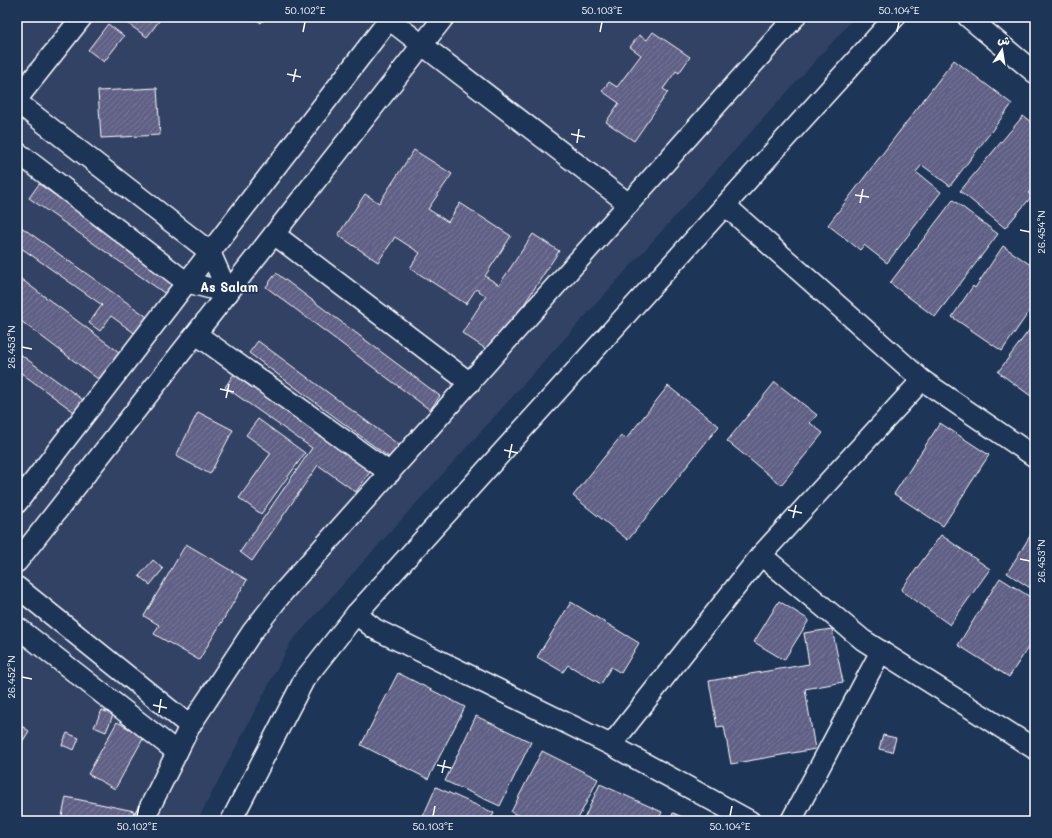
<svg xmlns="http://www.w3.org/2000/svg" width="1052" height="838" font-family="Mali,'Playpen Sans Arabic',sans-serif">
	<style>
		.built { fill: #314265 }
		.building { fill: url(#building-hatch); stroke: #fff }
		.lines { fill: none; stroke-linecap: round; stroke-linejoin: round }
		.street-casing { stroke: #fff; stroke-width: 23 }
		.street { stroke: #1d3557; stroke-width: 20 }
		.ticks { fill: none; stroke: #fff; stroke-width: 1.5 }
		.labels { text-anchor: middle; stroke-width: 3.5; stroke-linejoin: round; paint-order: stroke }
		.neighbourhood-label { font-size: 13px; font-weight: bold; fill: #fff; stroke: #1d3557 }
		.neatline { fill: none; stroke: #fff; stroke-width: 1.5 }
		.ticks-label { font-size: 10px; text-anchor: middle; fill: #fff }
	</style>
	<defs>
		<pattern id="building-hatch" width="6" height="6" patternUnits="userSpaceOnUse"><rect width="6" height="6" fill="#606186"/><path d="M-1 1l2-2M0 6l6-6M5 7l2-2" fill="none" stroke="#787998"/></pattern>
	</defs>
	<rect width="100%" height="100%" fill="#1d3557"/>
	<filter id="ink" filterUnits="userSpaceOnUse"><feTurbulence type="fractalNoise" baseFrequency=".025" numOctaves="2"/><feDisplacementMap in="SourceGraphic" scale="8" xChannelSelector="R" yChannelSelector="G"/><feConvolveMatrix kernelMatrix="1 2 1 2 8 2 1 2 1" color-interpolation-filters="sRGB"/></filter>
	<g filter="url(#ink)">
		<polygon class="built" points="17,17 855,17 291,642 197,821 17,821"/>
		<g class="building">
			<polygon points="118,17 162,17 147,37"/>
			<polygon points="253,17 266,17 261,23"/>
			<polygon points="108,24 124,36 104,62 88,50"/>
			<polygon points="653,32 690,57 679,73 676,71 663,89 668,92 634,141 606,122 619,103 602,91 609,82 617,87 641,55 630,47 639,35 647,40"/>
			<polygon points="954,60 1012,104 950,186 922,165 916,172 941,192 887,263 864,245 860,250 828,225"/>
			<polygon points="157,88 160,135 101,138 98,91"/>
			<polygon points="1023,116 1035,125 1035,185 1028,193 1032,196 1005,228 960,191"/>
			<polygon points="414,150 452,174 428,209 448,222 460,203 511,236 485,276 499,285 533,234 559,251 492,353 462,333 486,296 476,289 466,304 410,268 420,253 395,237 378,262 338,235 365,194 379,203"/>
			<polygon points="17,165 25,170 18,182 17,181"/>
			<polygon points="39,184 180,282 170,297 29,198"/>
			<polygon points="953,200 998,234 935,317 890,283"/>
			<polygon points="17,224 150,319 137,335 111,316 100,331 89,323 102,305 17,245"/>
			<polygon points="1003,246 1035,268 1035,303 1002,351 952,317 973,286 975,288"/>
			<polygon points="276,273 440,396 430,410 266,287"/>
			<polygon points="17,276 123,355 102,382 17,318"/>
			<polygon points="1035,322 1035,399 998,372"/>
			<polygon points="258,341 399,445 390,458 249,353"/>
			<polygon points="17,352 86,402 77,414 17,370"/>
			<polygon points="234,374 372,469 356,492 318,465 252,561 240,552 312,448 225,387"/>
			<polygon points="775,382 817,415 810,423 823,433 781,485 727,441"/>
			<polygon points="668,386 719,426 628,540 573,496 621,436 626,439"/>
			<polygon points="198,412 233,430 210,474 176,456"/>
			<polygon points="258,419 305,453 261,514 239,498 271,453 246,435"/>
			<polygon points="940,423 989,455 943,526 894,494"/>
			<polygon points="1035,528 1035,591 1007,573"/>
			<polygon points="941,535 990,569 950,625 901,590"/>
			<polygon points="186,544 247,580 199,660 154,634 159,625 144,616"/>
			<polygon points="153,560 163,569 150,585 139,576"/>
			<polygon points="1000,578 1035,600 1035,637 1009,677 958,645"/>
			<polygon points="779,601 809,620 784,660 754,642"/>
			<polygon points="571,602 639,643 621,673 611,667 601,684 568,665 563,672 537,657"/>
			<polygon points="832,629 843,682 805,689 815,749 731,764 724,726 717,727 709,681 809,664 804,633"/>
			<polygon points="398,673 465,707 428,779 361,745"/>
			<polygon points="102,710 113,715 106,732 94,727"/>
			<polygon points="476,716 531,742 500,806 445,781"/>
			<polygon points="117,722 144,737 115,789 88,774"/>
			<polygon points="17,723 29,731 17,750"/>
			<polygon points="67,733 79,738 74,750 62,745"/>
			<polygon points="883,735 896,738 892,752 879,749"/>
			<polygon points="542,751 598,779 577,821 529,821 511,812"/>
			<polygon points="600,784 662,812 658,821 583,821"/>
			<polygon points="436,787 494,813 490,821 421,821"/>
			<polygon points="66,797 134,811 132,821 61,821"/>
			<polygon points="673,813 692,821 670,821"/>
		</g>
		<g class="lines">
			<defs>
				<g id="street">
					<polyline points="386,17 629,204"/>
					<polyline points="968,17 1035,73"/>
					<polyline points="17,99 82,17"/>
					<polyline points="17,102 210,252 228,293"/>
					<polyline points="17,152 186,282 228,293"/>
					<polyline points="726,206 922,380 1035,457"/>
					<polyline points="274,234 470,383"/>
					<polyline points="196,334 390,473"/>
					<polyline points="17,503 391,17"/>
					<polyline points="761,555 863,640 1035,749"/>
					<polyline points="17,562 444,17"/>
					<polyline points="17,587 190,726"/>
					<polyline points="356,614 375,629 611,745 750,821"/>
					<polyline points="17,627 177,752"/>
					<polyline points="611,745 761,555 922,380"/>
					<polyline points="143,821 190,726 252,632 284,591 795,17"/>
					<polyline points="231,821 304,680 356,614 895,17"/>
					<polyline points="791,821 881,651"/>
				</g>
			</defs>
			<use href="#street" class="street-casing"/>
			<use href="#street" class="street"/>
		</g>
	</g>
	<path class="ticks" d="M303,32L305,22M600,32L602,22M897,32L899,22M287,74L301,77M293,82L296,69M571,134L585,137M577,143L579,129M855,195L869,197M860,203L863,189M1020,230L1030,232M22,347L32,349M220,389L234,392M226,398L229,384M504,450L518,453M509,458L512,444M788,510L802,513M793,518L796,505M1020,559L1030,561M22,677L32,679M153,705L167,708M159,713L161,699M437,765L451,768M442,773L445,760M137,816L139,806M433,816L435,806M730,816L732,806"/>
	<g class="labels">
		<g class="neighbourhood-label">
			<text x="229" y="292">As Salam</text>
		</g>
	</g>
	<rect width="1052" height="838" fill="none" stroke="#1d3557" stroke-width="44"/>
	<g transform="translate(1002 50) rotate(12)" stroke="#1d3557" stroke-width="3" paint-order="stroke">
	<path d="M0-3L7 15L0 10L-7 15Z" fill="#ffffff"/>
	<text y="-6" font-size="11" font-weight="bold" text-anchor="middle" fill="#ffffff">ش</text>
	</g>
	<rect x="22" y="22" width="1008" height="794" class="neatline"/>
	<g class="ticks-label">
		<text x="305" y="14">50.102°E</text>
		<text x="602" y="14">50.103°E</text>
		<text x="899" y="14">50.104°E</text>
		<text transform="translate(1041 232) rotate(-90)" y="4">26.454°N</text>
		<text transform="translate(11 347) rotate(-90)" y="4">26.453°N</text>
		<text transform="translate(1041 561) rotate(-90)" y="4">26.453°N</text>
		<text transform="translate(11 677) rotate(-90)" y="4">26.452°N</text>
		<text x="137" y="830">50.102°E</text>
		<text x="433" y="830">50.103°E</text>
		<text x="730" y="830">50.104°E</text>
	</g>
</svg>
